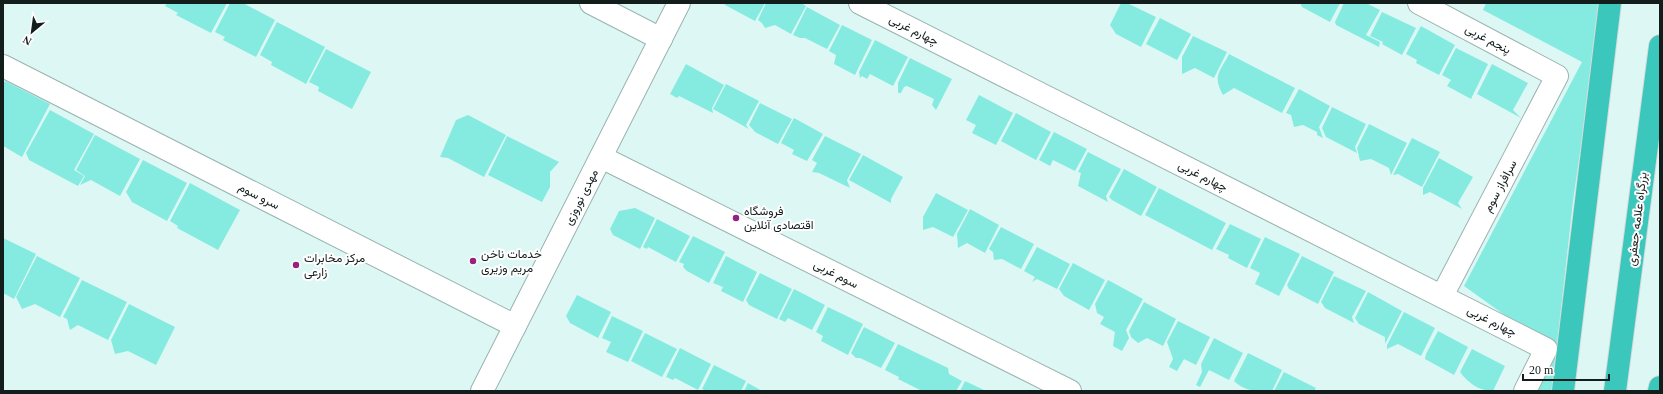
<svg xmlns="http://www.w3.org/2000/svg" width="1663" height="394" font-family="'Times New Roman',Vazirmatn,serif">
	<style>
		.green { fill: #85ebe0 }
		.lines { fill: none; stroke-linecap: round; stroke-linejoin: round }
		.minor-casing { stroke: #99b3b0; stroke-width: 24 }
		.highway-casing { stroke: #d9dbdb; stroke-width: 24 }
		.minor { stroke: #fff; stroke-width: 22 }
		.highway { stroke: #3cc7bc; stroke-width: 22 }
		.poi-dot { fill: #96227f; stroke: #fff; stroke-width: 1.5 }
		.labels { text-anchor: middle; stroke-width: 4; stroke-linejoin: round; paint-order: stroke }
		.street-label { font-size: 12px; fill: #131d1c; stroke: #fff }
		.poi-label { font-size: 12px; fill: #131d1c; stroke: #fff; text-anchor: start }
	</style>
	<rect width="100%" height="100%" fill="#ddf8f4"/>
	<g class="green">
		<polygon points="167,3 227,3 211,33 176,15 178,13 165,6"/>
		<polygon points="230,3 243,3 275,20 256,57 223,40 225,37 215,32"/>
		<polygon points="724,3 765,3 755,21 725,5"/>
		<polygon points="766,3 801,3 806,6 791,34 775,25 765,28 762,23 758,20"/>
		<polygon points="1121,3 1127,3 1156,17 1141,47 1116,34 1110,25"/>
		<polygon points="1300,3 1340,3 1330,22 1302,7"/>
		<polygon points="1344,3 1366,3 1380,10 1366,35 1380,42 1379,47 1336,25 1335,22"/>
		<polygon points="1486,3 1599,3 1595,50 1573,201 1552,391 1532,391 1551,348 1464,286 1582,62 1483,10"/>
		<polygon points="807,7 840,25 827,49 805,38 800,38 793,35"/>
		<polygon points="1382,12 1416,28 1402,55 1382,44 1383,42 1370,36"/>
		<polygon points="1160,18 1191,34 1177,60 1146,44"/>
		<polygon points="277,22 325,47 306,84 271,65 272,62 260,55"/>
		<polygon points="842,25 872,40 855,75 834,64 836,55 829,51"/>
		<polygon points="1421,26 1455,45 1439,75 1416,63 1417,60 1406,54"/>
		<polygon points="1193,36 1227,52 1214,78 1195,68 1182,74 1182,57"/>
		<polygon points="875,40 908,57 893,86 870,74 867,79 862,76 860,78 859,72"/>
		<polygon points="1456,48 1488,64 1471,99 1447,86 1451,80 1442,75"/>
		<polygon points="326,49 371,72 352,109 318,91 319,87 309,82"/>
		<path d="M1229,54L1295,88L1282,113L1234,88L1223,95C1212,75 1220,72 1229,54Z"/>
		<polygon points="910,58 952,79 936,110 932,105 934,99 907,86 904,87 901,93 898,93 898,83"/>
		<polygon points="686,64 724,85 712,108 713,113 679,96 677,98 670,94"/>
		<polygon points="1492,64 1528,83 1513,110 1521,118 1477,94"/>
		<polygon points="5,81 50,104 22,157 3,146 3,84"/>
		<polygon points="726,84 759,101 746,125 749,129 713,109"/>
		<polygon points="1299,89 1330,106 1319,127 1323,138 1317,135 1317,132 1303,125 1294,127 1291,115 1286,113"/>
		<polygon points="979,95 1013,113 996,145 972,133 976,125 966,120"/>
		<polygon points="760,103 792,119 778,144 755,132 749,125"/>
		<polygon points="1332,107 1366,124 1355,147 1357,153 1326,137 1322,128"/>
		<polygon points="50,110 94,134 74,170 84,176 78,186 29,160 26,153"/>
		<polygon points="1016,113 1051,132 1036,160 1001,141"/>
		<polygon points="468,115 506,135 484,177 448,158 440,157 456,120"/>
		<polygon points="794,118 823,134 807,161 792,154 794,150 781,143"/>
		<polygon points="1369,124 1407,143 1391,175 1389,168 1371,159 1360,161 1357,148"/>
		<polygon points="1054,132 1087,149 1075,171 1053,160 1050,166 1039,160"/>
		<polygon points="95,135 140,159 120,196 91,180 80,185 85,176 76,170"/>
		<polygon points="507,136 559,162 550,172 550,187 542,202 488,175"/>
		<polygon points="825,136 861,154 847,180 850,188 819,173 812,172 817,163 812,160"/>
		<polygon points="1412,138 1440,152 1422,187 1398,174 1393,175"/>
		<polygon points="1088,152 1121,169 1106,196 1108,202 1078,186 1081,173 1078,172"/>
		<polygon points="863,155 903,177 891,199 891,203 849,180"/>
		<polygon points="1439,158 1473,177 1458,203 1462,209 1430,192 1423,195 1423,188"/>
		<polygon points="143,160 187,183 167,221 132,202 126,192"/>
		<polygon points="1124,169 1157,187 1141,216 1112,200 1109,197"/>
		<polygon points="190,183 240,210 218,250 177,228 178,226 170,221"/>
		<polygon points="1159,188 1226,223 1212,250 1145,215"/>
		<polygon points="936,193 968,210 953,237 933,227 923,230 923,217"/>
		<polygon points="635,208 655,218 640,249 613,235 610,229 619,211"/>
		<polygon points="970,209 999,225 985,253 967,243 958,248 957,234"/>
		<polygon points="657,219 690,236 676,262 648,247 647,249 643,247"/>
		<polygon points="1230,224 1261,239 1247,268 1228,258 1229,255 1216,249"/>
		<polygon points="1001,227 1034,244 1021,269 1002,259 994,260 993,252 989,249"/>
		<polygon points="693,236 725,252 709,283 687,271 683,267 684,264 679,262"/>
		<polygon points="1265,237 1300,254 1279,296 1255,284 1260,273 1250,268"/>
		<polygon points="3,238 36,254 14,299 3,293"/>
		<polygon points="1037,247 1070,264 1057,289 1037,279 1032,282 1035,277 1024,271"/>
		<polygon points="37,256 80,278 60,317 35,304 22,309 16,297"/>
		<polygon points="726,256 757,272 743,302 721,291 723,287 713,283"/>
		<polygon points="1302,256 1334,272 1318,304 1289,289 1287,285"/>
		<polygon points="1073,263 1105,280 1089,310 1064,296 1059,289"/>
		<polygon points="760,273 792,289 777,319 749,305 746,300"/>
		<polygon points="1334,276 1366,291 1352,317 1354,323 1325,308 1321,302"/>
		<polygon points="82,280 127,302 108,340 78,325 70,330 67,319 63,317"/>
		<polygon points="1108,280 1143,299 1126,330 1129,338 1122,351 1113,346 1115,332 1100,324 1104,317 1097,313 1095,304"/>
		<polygon points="794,289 825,305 812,330 788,318 785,322 779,319"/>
		<polygon points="1368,292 1402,311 1385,344 1385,337 1359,324 1355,318"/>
		<polygon points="577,295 611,312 598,338 570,323 566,316"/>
		<polygon points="1144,302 1176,319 1163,346 1147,338 1138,343 1131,337 1129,331"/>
		<polygon points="129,304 175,327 156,365 128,351 115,354 111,340"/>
		<polygon points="828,307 863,324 848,355 821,341 823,336 816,332"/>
		<polygon points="1404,312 1435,328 1421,356 1398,344 1387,349 1387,345"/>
		<polygon points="612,316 643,331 628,362 606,352 611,342 602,338"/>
		<polygon points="1178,321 1210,337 1196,365 1184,359 1177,371 1169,367 1173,359 1167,342"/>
		<polygon points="864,327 895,343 881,368 860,358 856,358 851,353"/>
		<polygon points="1438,331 1468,347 1454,375 1425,359 1426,354"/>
		<polygon points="645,333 677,349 662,377 631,361"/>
		<polygon points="1214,338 1243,353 1229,380 1209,370 1200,387 1196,385 1202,372 1201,364"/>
		<polygon points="898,344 948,368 949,374 962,381 956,391 922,391 898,379 899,377 885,370"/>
		<polygon points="680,348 711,364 698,390 675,378 673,380 666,377"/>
		<path d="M1472,349L1505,366L1493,391C1479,391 1468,383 1460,372Z"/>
		<path d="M1248,353L1282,370L1272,391C1257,391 1245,392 1234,381Z"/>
		<polygon points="714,365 746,381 741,391 706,391 702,389"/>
		<polygon points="1284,372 1316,388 1314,391 1274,391"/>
		<polygon points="965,381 986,391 960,391"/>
		<polygon points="748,383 762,391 744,391"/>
	</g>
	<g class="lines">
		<defs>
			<g id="minor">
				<polyline points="591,3 661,39"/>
				<polyline points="860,3 1546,349 1525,391"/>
				<polyline points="1419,3 1557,76 1442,296"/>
				<polyline points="3,66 515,326"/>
				<polyline points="601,157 1070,391"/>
				<polyline points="482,391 679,3"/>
			</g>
			<g id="highway">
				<polyline points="1563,391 1610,3"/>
				<polyline points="1615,391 1660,46"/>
				<polyline points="1659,391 1660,387"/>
			</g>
		</defs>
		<use href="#minor" class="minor-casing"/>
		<use href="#highway" class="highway-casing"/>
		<use href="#minor" class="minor"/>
		<use href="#highway" class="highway"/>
	</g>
	<g class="poi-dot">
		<circle cx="736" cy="218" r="4"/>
		<circle cx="473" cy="261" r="4"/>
		<circle cx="296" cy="265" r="4"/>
	</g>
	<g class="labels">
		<g class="street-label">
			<text transform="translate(914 30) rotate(27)" y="4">چهارم غربی</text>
			<text transform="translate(1488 39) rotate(28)" y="4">پنجم غربی</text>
			<text transform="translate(1203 176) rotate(27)" y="4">چهارم غربی</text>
			<text transform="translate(1500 186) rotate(-62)" y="4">سرافراز سوم</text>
			<text transform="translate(259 196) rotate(27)" y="4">سرو سوم</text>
			<text transform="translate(581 197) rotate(-63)" y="4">مهدی نوروزی</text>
			<text transform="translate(1637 219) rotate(-83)" y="4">بزرگراه علامه جعفری</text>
			<text transform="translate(836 274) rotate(27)" y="4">سوم غربی</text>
			<text transform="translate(1492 321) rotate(27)" y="4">چهارم غربی</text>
		</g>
		<g class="poi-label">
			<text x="744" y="215">فروشگاه<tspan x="744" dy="14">اقتصادی آنلاین</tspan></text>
			<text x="481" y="258">خدمات ناخن<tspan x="481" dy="14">مریم وزیری</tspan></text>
			<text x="304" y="262">مرکز مخابرات<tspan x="304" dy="14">زارعی</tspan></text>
		</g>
	</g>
	<rect width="1663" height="394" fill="none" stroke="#131d1c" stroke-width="8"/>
	<g transform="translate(32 32) rotate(209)" stroke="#ffffff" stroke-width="3" paint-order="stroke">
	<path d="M0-3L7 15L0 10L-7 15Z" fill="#131d1c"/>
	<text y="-6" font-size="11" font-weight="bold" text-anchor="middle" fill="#131d1c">N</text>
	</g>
	<path d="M1523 374v6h86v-6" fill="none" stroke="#131d1c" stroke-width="2"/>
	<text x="1529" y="374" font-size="12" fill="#131d1c" stroke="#ffffff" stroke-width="3" paint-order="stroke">20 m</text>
</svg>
